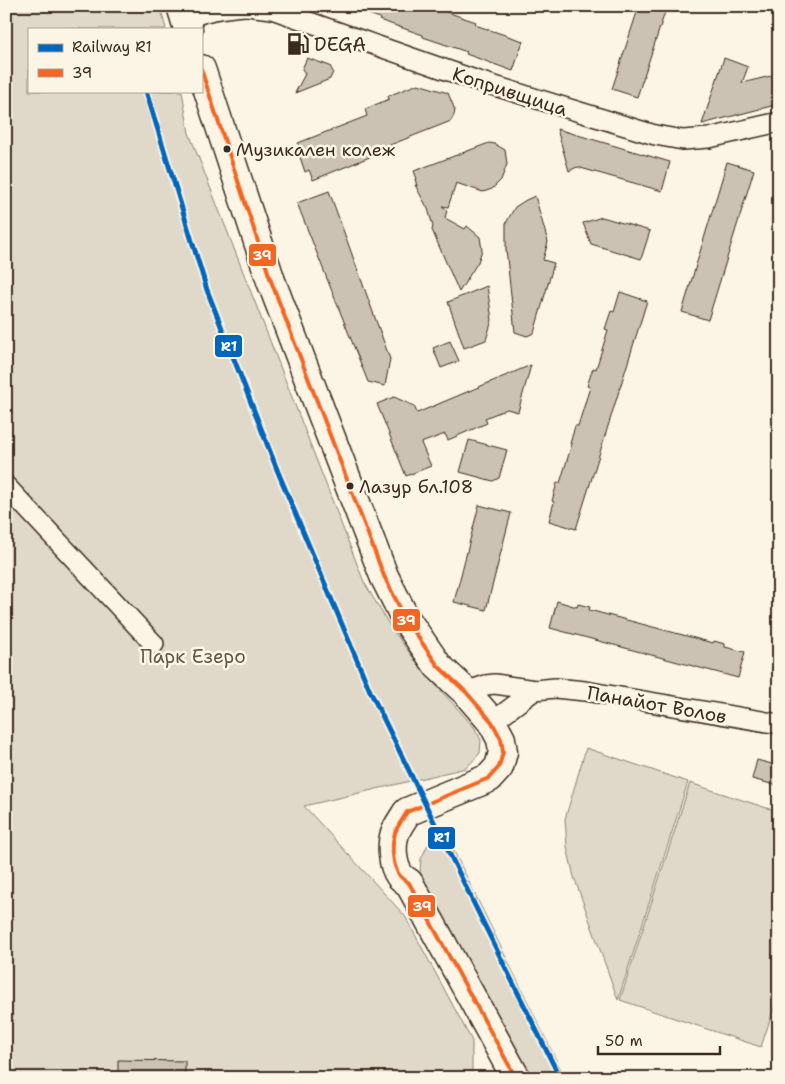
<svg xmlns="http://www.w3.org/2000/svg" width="785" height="1084" font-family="'Shantell Sans',sans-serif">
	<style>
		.green { fill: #e0d8c8; stroke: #8e8173 }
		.building { fill: #ccc2b3; stroke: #3b2a1e }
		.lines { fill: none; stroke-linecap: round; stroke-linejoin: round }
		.street-casing { stroke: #3b2a1e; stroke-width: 22 }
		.secondary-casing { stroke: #3b2a1e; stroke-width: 31 }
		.street { stroke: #fcf5e5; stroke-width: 19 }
		.secondary { stroke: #fcf5e5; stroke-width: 28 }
		.bus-1-casing { stroke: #fcf5e5; stroke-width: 8 }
		.bus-1 { stroke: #f26522; stroke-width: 4 }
		.rail-1-casing { stroke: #fcf5e5; stroke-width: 9 }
		.rail-1 { stroke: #0065bd; stroke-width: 5 }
		.bus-dot { fill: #3b2a1e; stroke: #fcf5e5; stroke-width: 2 }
		.labels { text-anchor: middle; stroke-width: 5; stroke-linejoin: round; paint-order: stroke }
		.bus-label { font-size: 18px; fill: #3b2a1e; stroke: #fcf5e5; text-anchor: start }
		.poi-label { font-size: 19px; fill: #3b2a1e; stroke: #fcf5e5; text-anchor: start }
		.street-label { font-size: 19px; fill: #3b2a1e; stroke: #fcf5e5 }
		.park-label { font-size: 19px; fill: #645648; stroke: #fcf5e5 }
		.line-badge { stroke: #fcf5e5; stroke-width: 2 }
		.badge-label { font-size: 14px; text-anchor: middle; font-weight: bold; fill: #fff }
	</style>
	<rect width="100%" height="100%" fill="#fcf5e5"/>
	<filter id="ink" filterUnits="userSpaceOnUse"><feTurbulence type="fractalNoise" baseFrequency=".02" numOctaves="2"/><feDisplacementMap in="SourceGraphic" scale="10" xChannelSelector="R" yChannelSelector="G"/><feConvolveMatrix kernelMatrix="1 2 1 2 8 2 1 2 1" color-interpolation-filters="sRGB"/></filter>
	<g filter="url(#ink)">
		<g class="green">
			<polygon points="6,6 160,6 166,29 29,29 29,91 182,91 189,133 364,582 391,628 424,672 474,727 481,740 480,753 466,768 304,806 405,916 472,1041 472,1074 474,1078 6,1078"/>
			<polygon points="586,748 688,782 618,1000 574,877 567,847 565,819"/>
			<polygon points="690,783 779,812 779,993 761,1047 620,1000"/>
			<polygon points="442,827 565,1078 521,1078 420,872 421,859 431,838"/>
		</g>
		<g class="building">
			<polygon points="353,6 429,6 476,22 475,25 523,41 513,71 466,54 467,52 423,37 423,35 379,20 380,18 352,8"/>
			<polygon points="639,6 667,6 637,97 612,89"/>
			<polygon points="307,58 330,66 333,72 330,79 295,93 305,74 302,69"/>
			<polygon points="724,58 748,67 742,83 779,74 779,104 702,124"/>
			<polygon points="418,84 448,93 455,110 454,115 451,121 380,149 382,152 313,180 309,170 305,172 300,157 303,156 298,143 367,116 365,109 389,99 388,96"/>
			<polygon points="557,129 670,162 662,191 577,167 569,171"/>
			<polygon points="489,143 495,144 505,150 507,164 501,180 492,189 483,192 456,183 448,207 442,206 447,210 445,218 465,229 467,226 480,237 482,250 478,262 459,292 432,230 433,226 428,209 415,185 417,186 415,179 417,179 414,171"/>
			<polygon points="727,162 754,170 708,320 682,312"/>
			<polygon points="329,191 390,359 385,386 368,382 297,203"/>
			<polygon points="535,196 548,242 543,260 554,263 534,333 527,336 515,332 506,249 506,223 515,207 526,200"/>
			<polygon points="602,217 650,231 641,259 591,244 583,223"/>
			<polygon points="487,286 492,320 486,340 464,348 448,302"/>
			<polygon points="620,292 647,301 576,529 549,521 554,502 552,501 557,483 560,483 572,444 570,444 575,426 578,426 590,387 587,386 593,368 596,369 608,330 605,329 611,311 614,312"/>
			<polygon points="450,341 459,361 441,368 433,348"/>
			<polygon points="531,365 518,412 507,409 485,418 487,423 448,440 445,434 421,443 431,466 406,476 377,404 394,397 414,406 417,413"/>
			<polygon points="469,440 507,450 499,478 493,481 460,472"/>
			<polygon points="479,505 511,513 486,610 454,602"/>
			<polygon points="557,601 577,607 578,604 590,607 589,610 713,643 714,641 725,644 725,647 745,652 738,678 550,628"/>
			<polygon points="757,760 779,766 779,786 752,779"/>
			<polygon points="118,1060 185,1061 185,1078 118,1078"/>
		</g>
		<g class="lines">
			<defs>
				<g id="street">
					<polyline points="247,6 272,9 475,80 655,135 683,140 709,138 779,122"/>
					<path d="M185,19C207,10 221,8 245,6"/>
					<polyline points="6,486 154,644"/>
					<polyline points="466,692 486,685 495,684 535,690 555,688 585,691 779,724"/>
					<polyline points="492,722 535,690"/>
				</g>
				<g id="secondary">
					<polyline points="181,6 188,29"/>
					<path d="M201,69L271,281L384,576L405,618L438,666L466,692L492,722L501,739L503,752L499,767L489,778L407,812C403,819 398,825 395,833C391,845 392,865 400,876C403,879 406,881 409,883L516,1078"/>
				</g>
			</defs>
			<use href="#street" class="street-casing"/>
			<use href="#secondary" class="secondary-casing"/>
			<use href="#street" class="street"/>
			<use href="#secondary" class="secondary"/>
			<defs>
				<path id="bus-1" d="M201,69L271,281L384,576L405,618L438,666L466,692L492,722L501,739L503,752L499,767L489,778L407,812C403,819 398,825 395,833C391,845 392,865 400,876C403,879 406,881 409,883L516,1078"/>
			</defs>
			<use href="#bus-1" class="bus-1-casing"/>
			<use href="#bus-1" class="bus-1"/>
			<defs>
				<polyline id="rail-1" points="146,91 207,290 278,472 370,691 481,918 560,1078"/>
			</defs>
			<use href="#rail-1" class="rail-1-casing"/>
			<use href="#rail-1" class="rail-1"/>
		</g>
	</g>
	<defs>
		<symbol id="fuel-bare" viewBox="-9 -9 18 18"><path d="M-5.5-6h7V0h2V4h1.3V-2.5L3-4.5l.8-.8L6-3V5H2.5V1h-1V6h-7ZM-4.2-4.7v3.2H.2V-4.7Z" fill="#3b2a1e" stroke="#fcf5e5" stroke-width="2.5" paint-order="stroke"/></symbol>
	</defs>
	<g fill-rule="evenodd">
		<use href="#fuel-bare" x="282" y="28" width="32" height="32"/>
	</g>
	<g class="bus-dot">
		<circle cx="227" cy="149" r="4.5"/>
		<circle cx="350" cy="486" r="4.5"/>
	</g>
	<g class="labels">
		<g class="bus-label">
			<text x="236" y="156">Музикален колеж</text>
			<text x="359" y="493">Лазур бл.108</text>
		</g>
		<g class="poi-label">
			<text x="314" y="51">DEGA</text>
		</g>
		<g class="street-label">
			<text transform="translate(510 91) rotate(18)" y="7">Копривщица</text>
			<text transform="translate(657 704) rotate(10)" y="7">Панайот Волов</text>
		</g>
		<g class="park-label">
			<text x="193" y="663">Парк Езеро</text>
		</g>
	</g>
	<g class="line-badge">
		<rect x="248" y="243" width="29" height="24" rx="5" fill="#f26522"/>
		<rect x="214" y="334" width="29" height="24" rx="5" fill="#0065bd"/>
		<rect x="392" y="608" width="29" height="24" rx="5" fill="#f26522"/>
		<rect x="427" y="826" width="29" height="24" rx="5" fill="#0065bd"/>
		<rect x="407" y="894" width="29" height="24" rx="5" fill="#f26522"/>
	</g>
	<g class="badge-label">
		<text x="262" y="260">39</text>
		<text x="229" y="351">R1</text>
		<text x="406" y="625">39</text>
		<text x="442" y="842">R1</text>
		<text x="422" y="911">39</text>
	</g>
	<rect width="785" height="1084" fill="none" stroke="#fcf5e5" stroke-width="25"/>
	<rect x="12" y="12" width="760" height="1059" fill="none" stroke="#3b2a1e" stroke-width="2" filter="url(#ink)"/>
	<rect x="28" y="28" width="175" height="65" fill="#fcf5e5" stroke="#afa495"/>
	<rect x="38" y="44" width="25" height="8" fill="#0065bd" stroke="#afa495"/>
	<text x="72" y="52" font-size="15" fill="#3b2a1e">Railway R1</text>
	<rect x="38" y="69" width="25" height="8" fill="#f26522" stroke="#afa495"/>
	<text x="72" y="78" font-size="15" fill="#3b2a1e">39</text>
	<path d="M598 1046v8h122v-8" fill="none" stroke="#3b2a1e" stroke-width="2.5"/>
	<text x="605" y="1046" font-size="15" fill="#3b2a1e" stroke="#fcf5e5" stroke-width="4" paint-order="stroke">50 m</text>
</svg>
